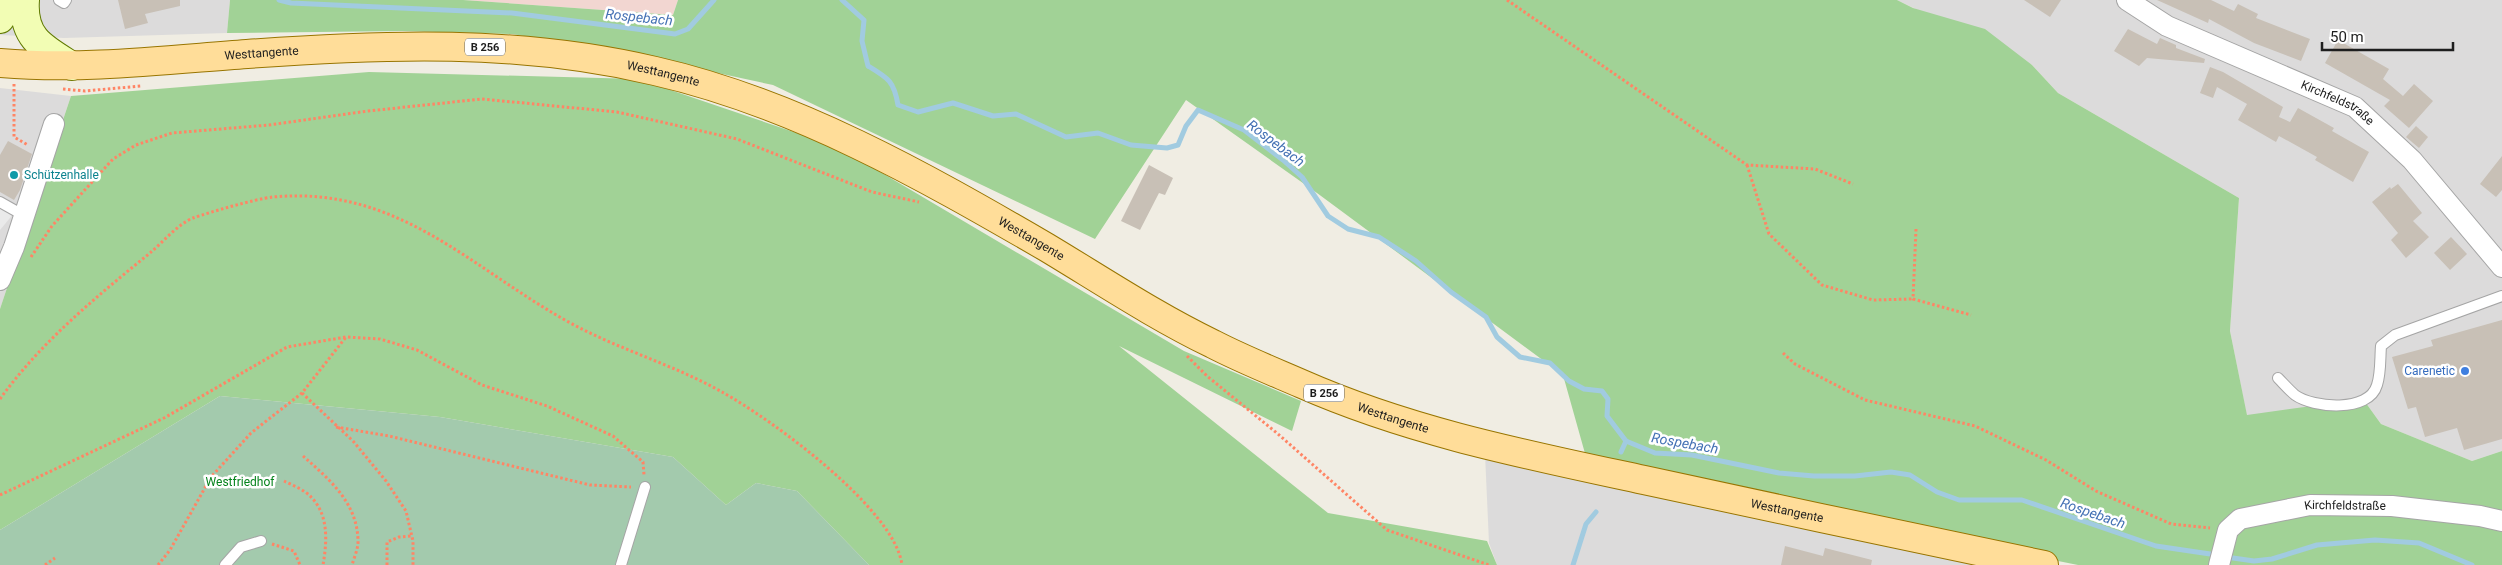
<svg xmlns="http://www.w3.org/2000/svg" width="2502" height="565" font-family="Roboto,sans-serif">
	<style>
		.residential { fill: #dcdbdb }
		.commercial { fill: #f2d6d1 }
		.forest { fill: #a1d296 }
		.cemetery { fill: #a3caad }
		.parking { fill: #eaeaea }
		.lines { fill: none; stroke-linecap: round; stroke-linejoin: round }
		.stream { stroke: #a1cbe0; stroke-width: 5 }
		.building { fill: #c8c0b6 }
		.lane-casing { stroke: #a5a5a5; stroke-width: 12 }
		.street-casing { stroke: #a5a5a5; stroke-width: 22 }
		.secondary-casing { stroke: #607a00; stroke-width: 30 }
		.primary-casing { stroke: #987500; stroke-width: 30 }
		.path { stroke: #ff8565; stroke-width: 3; stroke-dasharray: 2.5 2.5; stroke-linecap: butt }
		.lane { stroke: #fff; stroke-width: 10 }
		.street { stroke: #fff; stroke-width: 20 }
		.secondary { stroke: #f2fdb4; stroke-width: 28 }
		.primary { stroke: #fd9; stroke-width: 28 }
		.culture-dot { fill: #0f9aa8; stroke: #fff; stroke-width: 2 }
		.shop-dot { fill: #3f7fe0; stroke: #fff; stroke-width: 2 }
		.labels { text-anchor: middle; stroke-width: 5; stroke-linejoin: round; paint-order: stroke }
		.shield { fill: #fff; stroke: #626262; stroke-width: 1 }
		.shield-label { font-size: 11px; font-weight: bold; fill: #1e1e1e }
		.street-label { font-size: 12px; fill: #1e1e1e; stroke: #fff }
		.culture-label { font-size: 12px; fill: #0d838f; stroke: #fff; text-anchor: start }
		.shop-label { font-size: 12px; fill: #366cbe; stroke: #fff; text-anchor: end }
		.park-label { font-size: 12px; fill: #05831c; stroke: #fff }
		.water-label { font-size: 14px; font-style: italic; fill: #4471b4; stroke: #fff }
	</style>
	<rect width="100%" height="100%" fill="#f0ede3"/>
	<g class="residential">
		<polygon points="0,0 230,0 227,33 64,38 0,35"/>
		<polygon points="1897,0 2502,0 2502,451 2472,461 2381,424 2363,399 2247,416 2230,331 2239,198 2058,93 2032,65"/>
		<polygon points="0,88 71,96 0,309"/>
		<polygon points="1485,454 2013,565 1497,565 1489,543"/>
	</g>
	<polygon class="commercial" points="463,0 678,0 673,15"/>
	<g class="forest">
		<polygon points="230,0 463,0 673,15 678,0 1897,0 1913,8 1985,29 2032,65 2058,93 2239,198 2230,331 2247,415 2363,399 2381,424 2472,461 2502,451 2502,565 2078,565 1857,521 1586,457 1563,375 1317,193 1186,100 1095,239 773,85 620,52 512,34 402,31 227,33"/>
		<polygon points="369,72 638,79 838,147 1184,351 1301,401 1292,431 1119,346 1328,513 1487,541 1497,565 869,565 797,491 756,483 726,505 673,457 440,417 220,396 0,530 0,309 71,96"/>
	</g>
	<polygon class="cemetery" points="220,396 440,417 673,457 726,505 756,483 797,491 869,565 0,565 0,530"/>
	<polygon class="parking" points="0,196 19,207 0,230"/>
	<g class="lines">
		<g class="stream">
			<polyline points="279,0 291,3 512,13 675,34 688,29 714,0"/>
			<path d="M842,0L864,20L862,41L868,66C888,78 894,81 898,105L918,112L953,103L993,116L1016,114L1066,137L1098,133L1131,145L1167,148L1178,145L1186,126L1198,110L1244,130L1283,160L1302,177L1328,216L1348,229L1379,237L1416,261L1451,292L1486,317L1497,337L1520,357L1550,363L1569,381L1584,389L1602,391L1608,399L1607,416L1626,441L1655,453L1692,455L1779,473L1814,476H1855L1891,472L1910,475L1937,492L1959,500H2022L2156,546L2217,555"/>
			<polyline points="1621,452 1626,441"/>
			<polyline points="2226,557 2254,561 2272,559 2317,545 2375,540 2419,543 2472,565"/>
			<polyline points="1573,565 1586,524 1596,512"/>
		</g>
	</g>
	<g class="building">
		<polygon points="118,0 180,0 180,6 145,14 148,23 125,29"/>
		<polygon points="2024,0 2061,0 2050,17"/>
		<polygon points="2157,0 2211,0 2234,11 2238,4 2258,14 2256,18 2310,39 2301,61 2254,43 2209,19 2208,23"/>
		<polygon points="2128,29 2157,44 2160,38 2176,45 2176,48 2205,59 2204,63 2147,58 2139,66 2114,51"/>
		<polygon points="2338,40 2389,69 2383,79 2403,96 2414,84 2433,101 2409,128 2384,106 2390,100 2325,63"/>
		<polygon points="2210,67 2223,72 2283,107 2279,117 2290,122 2298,108 2334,128 2332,131 2369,152 2353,182 2315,160 2317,157 2279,136 2276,142 2238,120 2247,104 2217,87 2213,98 2200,93"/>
		<polygon points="2416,126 2428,137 2419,148 2406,137"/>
		<polygon points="8,141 32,154 20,190 14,200 0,192 0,155"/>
		<polygon points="2502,156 2502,190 2496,197 2480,184"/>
		<polygon points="1149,165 1173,178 1165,195 1159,193 1140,230 1121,221"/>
		<polygon points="2398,184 2422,213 2413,221 2429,237 2406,258 2391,240 2398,233 2372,202 2390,187 2391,189"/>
		<polygon points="2451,237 2467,254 2450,270 2434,253"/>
		<polygon points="2502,320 2502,439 2464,450 2457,428 2425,437 2416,407 2408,409 2392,357 2433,346 2431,340"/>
		<polygon points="1785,546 1823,556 1825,548 1872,560 1871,565 1781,565"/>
	</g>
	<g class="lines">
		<defs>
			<g id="lane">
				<polyline points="59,0 64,3 66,0"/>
				<polyline points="0,202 23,215"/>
				<path d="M2278,378C2283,383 2289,390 2295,395C2313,408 2369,413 2377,385C2381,373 2380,358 2381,346L2395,335L2502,296"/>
				<polyline points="225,565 241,547 261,541"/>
				<polyline points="621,565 645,487"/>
			</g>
			<g id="street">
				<path id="s1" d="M2127,0L2167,26L2355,107L2412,160L2502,267"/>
				<polyline points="0,280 14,247 54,124"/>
				<path id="s2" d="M2219,565L2228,530L2240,519L2310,505L2392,506L2480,516L2502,521"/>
			</g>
			<g id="secondary">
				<path d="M25,0C22,38 43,48 72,66"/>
				<polyline points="0,19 14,0"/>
			</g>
			<g id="primary">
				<path id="s3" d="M0,63C82,70 165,60 247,54C385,44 519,39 655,71C795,103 922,175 1046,247C1101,280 1155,316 1213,344C1242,359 1272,371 1302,384C1411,432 1528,455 1644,480C1777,509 1911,537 2044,565"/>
			</g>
		</defs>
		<use href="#lane" class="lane-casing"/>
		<use href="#street" class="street-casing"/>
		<use href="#secondary" class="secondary-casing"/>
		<use href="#primary" class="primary-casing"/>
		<g class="path">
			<polyline points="1507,0 1747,165 1815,169 1853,184"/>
			<polyline points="14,84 14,137 28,145"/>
			<polyline points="63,89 85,91 141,86"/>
			<polyline points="1747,165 1769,234 1822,285 1873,300 1913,299"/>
			<polyline points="1916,229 1913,299 1971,315"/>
			<polyline points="31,257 52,226 113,159 136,145 172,133 269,125 368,111 482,99 617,112 737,139 872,192 919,202"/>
			<polyline points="1783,353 1795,364 1865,400 1975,426 2046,460 2096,491 2171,524 2210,528"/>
			<polyline points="1187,356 1207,376 1278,434 1387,530 1489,565"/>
			<polyline points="302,393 353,441 386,481 406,511 413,541 413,565"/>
			<path d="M0,399C41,342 96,297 150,253C163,242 178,224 193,218C210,212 255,199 273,197C401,185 474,272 576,326C624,351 676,366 722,392C771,419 895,509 902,565"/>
			<polyline points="336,427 389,436 590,485 631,487"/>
			<path d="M303,456C329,479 358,503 358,542C358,549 354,558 352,565"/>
			<path d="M284,481C292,485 305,490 311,497C329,515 327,542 323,565"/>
			<polyline points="0,495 164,418 287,347 346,337 380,339 417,350 482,385 547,406 613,436 643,462 644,475"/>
			<polyline points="272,544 294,551 300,565"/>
			<polyline points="45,565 55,558"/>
			<polyline points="158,565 170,550 211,477 251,433 302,393 346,337"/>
			<polyline points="387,565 387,542 399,537 412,536"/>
		</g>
		<use href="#lane" class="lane"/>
		<use href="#street" class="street"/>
		<use href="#secondary" class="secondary"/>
		<use href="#primary" class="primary"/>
	</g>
	<circle class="culture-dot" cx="14" cy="175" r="5"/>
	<circle class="shop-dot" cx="2465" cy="371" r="5"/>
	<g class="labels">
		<g class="shield">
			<rect x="465" y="38.5" width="40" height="17" rx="4"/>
			<rect x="1304" y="384.5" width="40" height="17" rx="4"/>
		</g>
		<g class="shield-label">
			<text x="485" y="51">B 256</text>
			<text x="1324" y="397">B 256</text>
		</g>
		<g class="street-label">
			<text dy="4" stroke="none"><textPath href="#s3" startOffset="262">Westtangente</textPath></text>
			<text dy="4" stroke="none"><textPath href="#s3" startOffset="666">Westtangente</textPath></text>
			<text dy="4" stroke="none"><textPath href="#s1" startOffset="235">Kirchfeldstraße</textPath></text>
			<text dy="4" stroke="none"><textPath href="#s3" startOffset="1071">Westtangente</textPath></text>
			<text dy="4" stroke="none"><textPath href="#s3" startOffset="1476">Westtangente</textPath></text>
			<text dy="4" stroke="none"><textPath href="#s2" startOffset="159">Kirchfeldstraße</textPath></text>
			<text dy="4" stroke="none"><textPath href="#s3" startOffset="1881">Westtangente</textPath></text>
		</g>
		<g class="culture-label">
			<text x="24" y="179">Schützenhalle</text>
		</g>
		<g class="shop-label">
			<text x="2455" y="375">Carenetic</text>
		</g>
		<g class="park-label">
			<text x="240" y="486">Westfriedhof</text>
		</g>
		<g class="water-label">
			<text transform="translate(639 17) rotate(6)" y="5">Rospebach</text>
			<text transform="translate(1276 143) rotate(37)" y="5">Rospebach</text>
			<text transform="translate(1685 443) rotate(10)" y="5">Rospebach</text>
			<text transform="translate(2093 513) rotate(19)" y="5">Rospebach</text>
		</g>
	</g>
	<path d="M2322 42v8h131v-8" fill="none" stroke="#1e1e1e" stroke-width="2.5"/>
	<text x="2330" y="42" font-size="15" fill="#1e1e1e" stroke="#ffffff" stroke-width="4" paint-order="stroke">50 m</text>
</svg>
